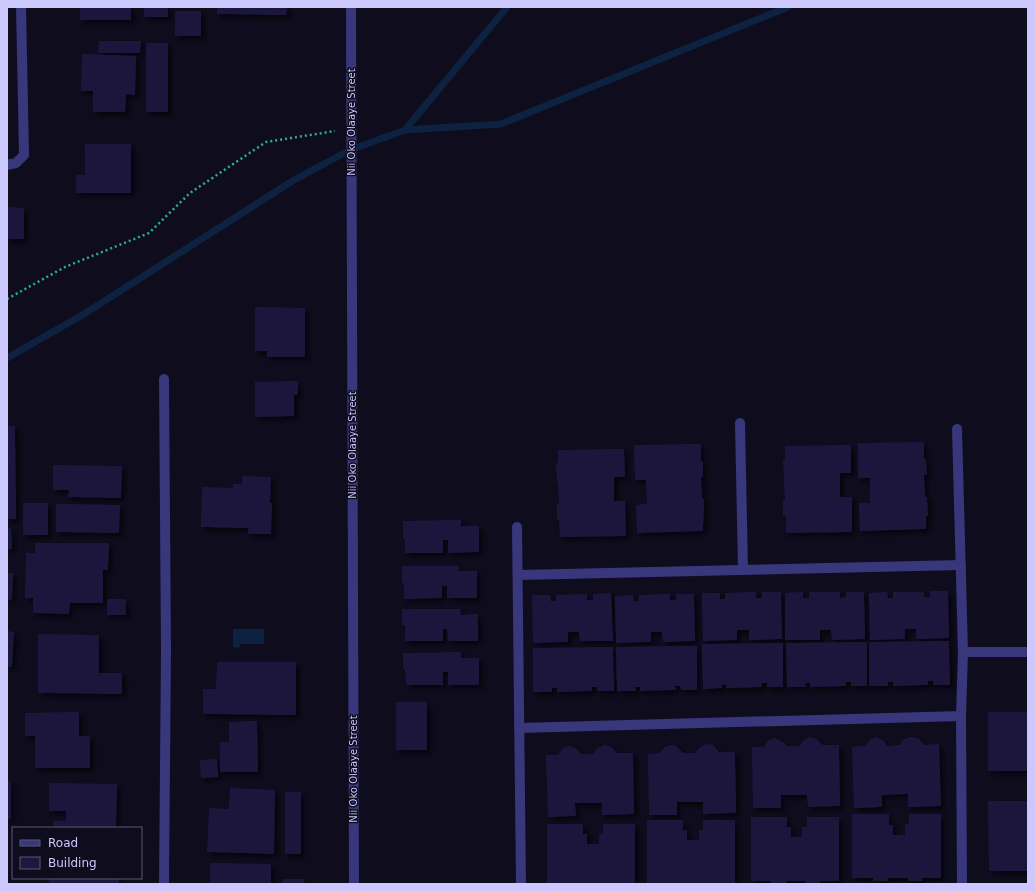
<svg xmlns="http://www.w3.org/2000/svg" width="1035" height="891" font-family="'DejaVu Sans',sans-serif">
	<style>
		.water { fill: #0c2240 }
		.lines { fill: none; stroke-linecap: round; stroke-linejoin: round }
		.stream { stroke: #0c2240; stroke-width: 7 }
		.building { fill: #1e183d; filter: url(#shadow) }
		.path { stroke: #2eaca1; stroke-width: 2.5; stroke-dasharray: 2 3; stroke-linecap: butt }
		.minor { stroke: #38377b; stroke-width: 10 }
		.tertiary { stroke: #38377b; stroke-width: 10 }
		.labels { text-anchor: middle; stroke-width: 3; stroke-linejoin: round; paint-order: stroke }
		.street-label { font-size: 10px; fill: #ccc8fe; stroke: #0e0c1d }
	</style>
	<defs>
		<filter id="shadow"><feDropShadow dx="3.5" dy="3.5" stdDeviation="2" flood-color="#0009"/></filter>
	</defs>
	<rect width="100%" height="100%" fill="#0e0c1d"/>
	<polygon class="water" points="233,629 264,629 264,644 241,644 240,647 235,648 233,646"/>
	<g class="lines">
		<g class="stream">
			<polyline points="405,130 507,7"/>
			<polyline points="7,358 84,314 294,180 350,150 405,130 501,124 788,7"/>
		</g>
	</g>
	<g class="building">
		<rect x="80" y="7" width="51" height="13"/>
		<rect x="144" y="7" width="24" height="10"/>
		<polygon points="217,7 287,7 286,15 217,14"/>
		<rect x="175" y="11" width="26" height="25"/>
		<polygon points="99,41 141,41 140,53 98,53"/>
		<rect x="146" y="43" width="22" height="69"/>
		<polygon points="82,54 136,56 135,95 126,94 125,112 93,112 93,91 81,91"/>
		<polygon points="85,144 131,144 131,193 76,193 76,175 85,175"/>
		<polygon points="7,207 24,208 24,239 7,239"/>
		<polygon points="255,307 305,308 305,357 267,357 267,351 255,351"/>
		<polygon points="298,381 298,395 294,395 294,416 255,417 255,382"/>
		<polygon points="7,426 15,426 16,519 7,519"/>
		<polygon points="924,442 924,459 926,459 927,475 924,475 925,497 927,497 928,516 926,516 926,529 860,531 859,503 870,503 870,478 858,478 858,443"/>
		<polygon points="701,444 701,461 703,461 703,477 701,477 702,499 704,499 703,531 637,533 636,505 647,504 646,480 635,480 634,445"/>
		<polygon points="851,445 851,473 840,473 840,497 852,497 852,532 786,533 786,516 783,516 783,500 785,500 783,459 785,459 785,446"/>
		<polygon points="624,449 625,477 614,477 614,501 625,501 626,536 560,537 559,520 557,520 557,504 559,504 558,482 557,482 556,463 558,463 558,450"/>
		<polygon points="53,465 122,466 121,498 68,497 69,490 53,490"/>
		<polygon points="242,476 271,477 270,503 272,503 271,534 248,534 248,528 201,527 202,487 233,488 233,484 242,484"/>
		<rect x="23" y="503" width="25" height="32"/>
		<polygon points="56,504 120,505 119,533 56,532"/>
		<polygon points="461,520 461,526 479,526 479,552 448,553 448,540 443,540 443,553 405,553 405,539 403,539 403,521"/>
		<polygon points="7,528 11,528 12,549 7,549"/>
		<polygon points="35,543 109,543 108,570 103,570 103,603 70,603 69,614 33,613 33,598 25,598 26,553 35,553"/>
		<polygon points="402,566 459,566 459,571 477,571 477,598 447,598 447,586 442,586 442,598 404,599 404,583 402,583"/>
		<polygon points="7,573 13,573 12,600 7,599"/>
		<polygon points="930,591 948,591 949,638 916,639 916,629 905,629 905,639 870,640 869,593 887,592 888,598 893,598 893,592 924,592 924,597 930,597"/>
		<polygon points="756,592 756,598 762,598 762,592 781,592 782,639 749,640 749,630 737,630 737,640 703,641 702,593 720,593 720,599 725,599 725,593"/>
		<polygon points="803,592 803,598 809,598 809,592 840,592 840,598 846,597 846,592 864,592 865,639 832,640 831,630 820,630 820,640 785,640 785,593"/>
		<polygon points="611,593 613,641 580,641 579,632 568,632 568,642 533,643 532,595 550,595 551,601 556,601 556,595 587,594 587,600 593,600 593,594"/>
		<polygon points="670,594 670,600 676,600 676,594 694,594 695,641 663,642 662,632 651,632 651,642 616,643 615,596 633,595 634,601 639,601 639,595"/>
		<rect x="107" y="599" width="19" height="16"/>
		<polygon points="402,609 460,609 461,615 478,614 478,641 448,641 447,629 443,629 443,641 405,641 405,625 402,625"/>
		<polygon points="7,631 14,632 12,667 7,667"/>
		<polygon points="38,634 99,635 99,673 122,673 122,694 38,693"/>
		<polygon points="949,641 950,685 933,685 933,681 928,681 928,685 893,686 893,682 888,682 888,686 869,686 869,642"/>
		<polygon points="867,642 867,686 851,686 851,682 846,682 846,686 810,687 810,683 805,683 806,687 787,687 786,643"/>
		<polygon points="783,643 783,687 767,687 767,683 762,683 762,687 726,688 726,684 721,685 722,688 703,689 702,644"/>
		<polygon points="697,646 697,690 681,690 680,686 675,686 676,690 640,691 640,687 635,687 636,691 617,691 616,647"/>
		<polygon points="613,647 614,691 597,691 597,687 592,687 592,691 557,692 557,688 552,688 552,692 533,692 533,648"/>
		<polygon points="461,652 461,658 479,658 479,685 448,685 448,672 443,672 443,685 406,685 405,669 403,669 403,653"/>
		<polygon points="217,662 296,662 296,715 203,714 203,689 216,689"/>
		<rect x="396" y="702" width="31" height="48"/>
		<polygon points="79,712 79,736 90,736 90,768 35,768 35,736 25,736 25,713"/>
		<rect x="988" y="712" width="40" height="59"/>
		<polygon points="257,721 258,772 220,772 220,742 229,742 229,722"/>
		<polygon points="810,737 817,739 823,745 839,745 840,806 808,807 807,795 781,795 781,808 753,808 752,747 764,747 769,740 775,738 785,743 786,746 799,746 804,740"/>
		<polygon points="876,737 883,740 887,746 900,745 904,739 911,737 918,738 924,745 939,744 941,806 908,807 908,794 882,795 882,807 854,808 852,747 865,746 870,740"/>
		<polygon points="706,744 713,745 719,752 735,752 736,813 703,814 703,802 677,802 677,815 649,815 648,754 660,753 665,747 671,745 675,745 683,753 695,753 700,747"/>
		<polygon points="605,745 611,747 617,753 633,753 634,814 602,815 602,803 575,803 576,816 548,817 546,755 558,755 563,748 570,746 577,749 581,754 593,754 598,748"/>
		<polygon points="217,759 218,777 201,778 200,760"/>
		<rect x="7" y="781" width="4" height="38"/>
		<polygon points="49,783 117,784 116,828 53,828 53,821 66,821 66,811 49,811"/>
		<polygon points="230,788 275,790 274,854 207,852 209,808 229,809"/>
		<rect x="285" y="792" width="16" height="62"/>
		<polygon points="988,801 1028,801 1028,871 989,871"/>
		<polygon points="852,814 889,814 889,825 893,825 893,835 905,835 905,824 909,824 909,814 941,814 941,878 922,878 922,881 908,881 908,878 888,878 888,881 873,881 873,878 852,878"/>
		<polygon points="751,817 787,817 787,827 791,827 791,837 802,837 802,827 807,827 807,817 839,817 839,881 820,881 820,884 806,884 806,881 786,881 786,884 771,884 771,881 751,881"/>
		<polygon points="647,820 683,820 683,830 687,830 687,840 699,840 699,830 703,830 703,820 735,820 735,884 647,884"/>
		<polygon points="547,824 583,824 583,834 587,834 587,844 599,844 599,834 603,834 603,824 635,824 635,884 547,884"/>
		<polygon points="210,863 271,864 271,884 210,884"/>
		<rect x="49" y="878" width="70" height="6"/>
		<rect x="283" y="879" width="21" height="5"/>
	</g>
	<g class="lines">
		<polyline class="path" points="7,299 65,267 149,233 190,193 266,142 335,131"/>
		<g class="minor">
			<polyline points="7,165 16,163 24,155 21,7"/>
			<polyline points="164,379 166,651 164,884"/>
			<polyline points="740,423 743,570"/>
			<polyline points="957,429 963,652 961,716 962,884"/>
			<polyline points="517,527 521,884"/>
			<polyline points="518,575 961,565"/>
			<polyline points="963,652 1028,652"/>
			<polyline points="519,728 961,716"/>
		</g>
		<polyline class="tertiary" points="351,7 354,884"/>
	</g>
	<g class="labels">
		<g class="street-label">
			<text transform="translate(351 122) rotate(-90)" y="4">Nii Oko Olaaye Street</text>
			<text transform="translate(352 445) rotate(-90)" y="4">Nii Oko Olaaye Street</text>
			<text transform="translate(353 769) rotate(-90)" y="4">Nii Oko Olaaye Street</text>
		</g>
	</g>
	<rect width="1035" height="891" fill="none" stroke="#ccc8fe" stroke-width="16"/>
	<rect x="12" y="827" width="130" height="52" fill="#0e0c1d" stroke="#5a5777"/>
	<rect x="20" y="840" width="20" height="6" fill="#38377b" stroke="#5a5777"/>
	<text x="48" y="847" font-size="12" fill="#ccc8fe">Road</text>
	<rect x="20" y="857" width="20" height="12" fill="#1e183d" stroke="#5a5777"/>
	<text x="48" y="867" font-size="12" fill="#ccc8fe">Building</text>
</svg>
